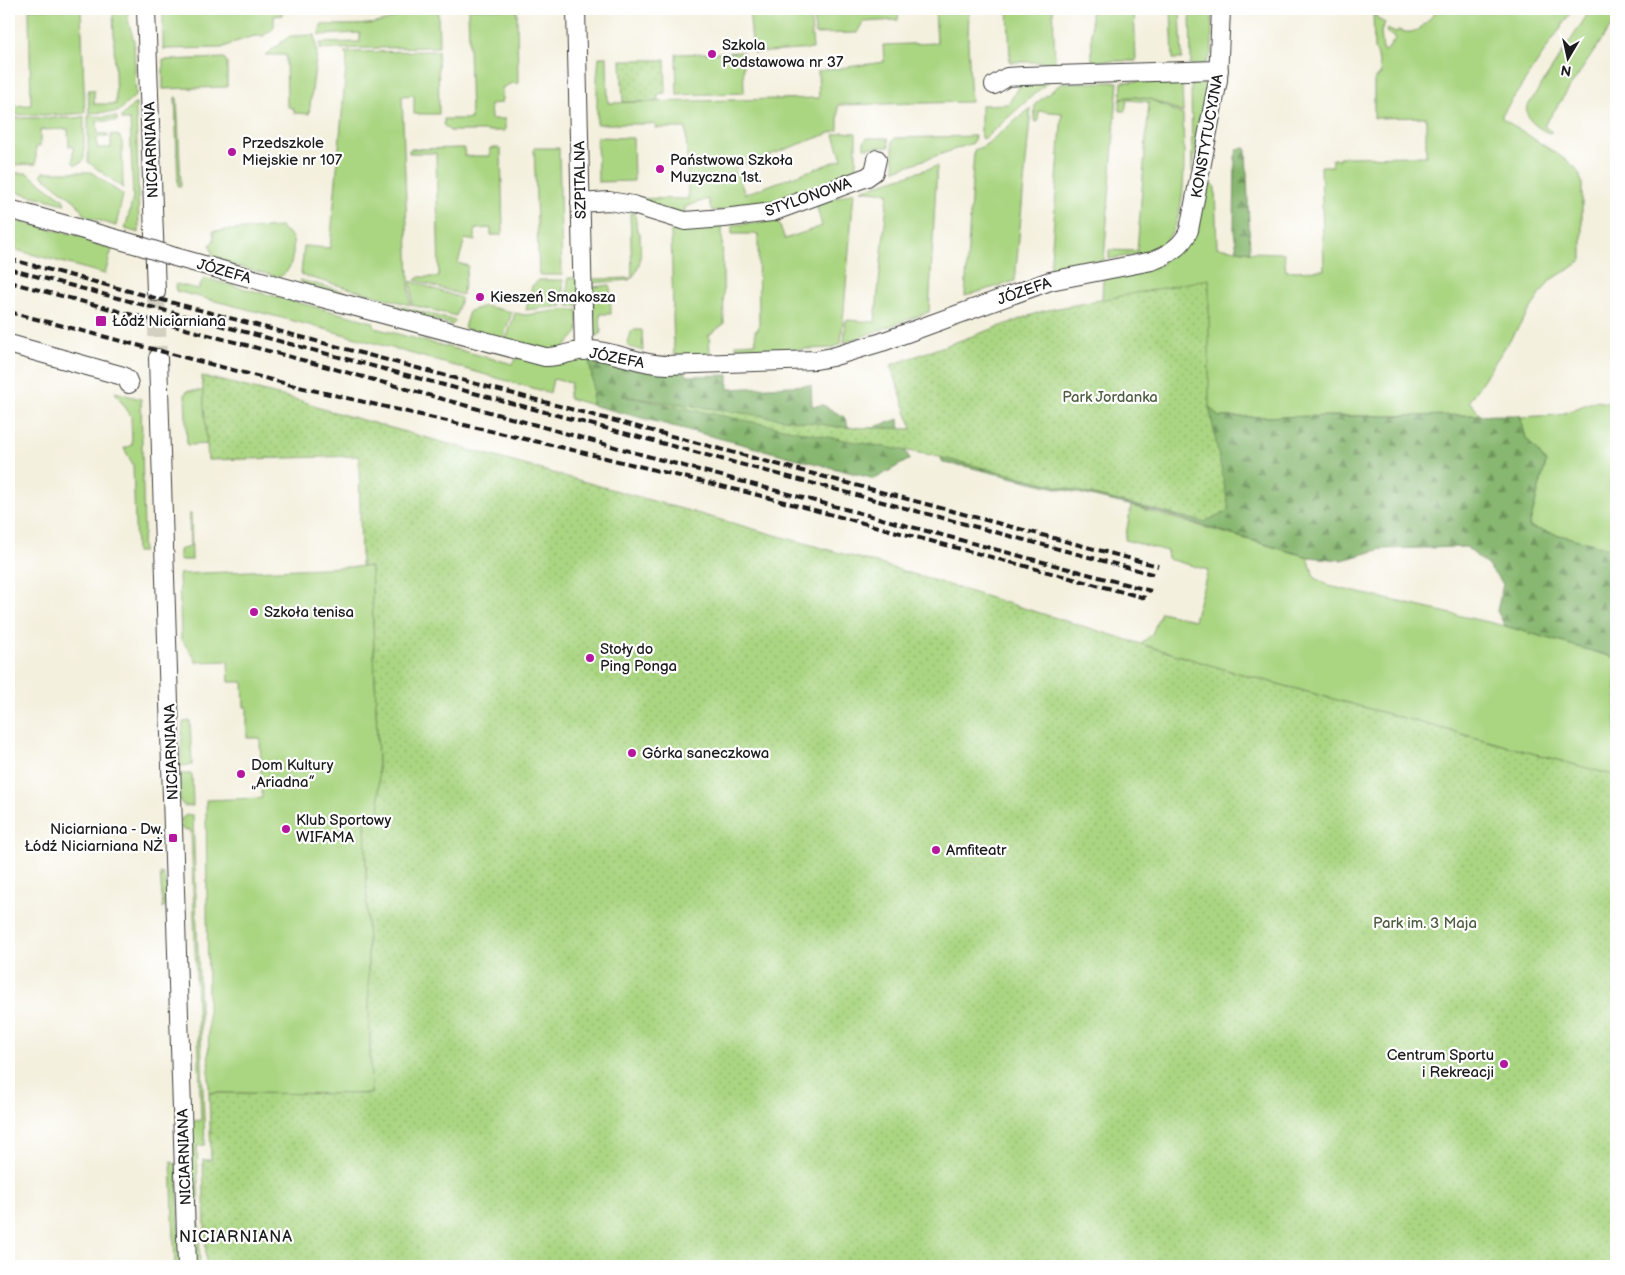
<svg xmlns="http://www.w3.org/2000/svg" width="1625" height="1275" font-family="'Balsamiq Sans',sans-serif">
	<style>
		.grass { fill: #aad682; stroke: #63794f }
		.forest { fill: url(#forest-firs); stroke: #526a46 }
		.park { fill: url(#park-dots); stroke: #63794f }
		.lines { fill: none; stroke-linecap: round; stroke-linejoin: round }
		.minor-tunnel { stroke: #d4d0c1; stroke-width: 18; stroke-dasharray: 18 9; stroke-linecap: butt }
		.minor-casing { stroke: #3c3c39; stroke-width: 20 }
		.minor { stroke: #fff; stroke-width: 18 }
		.rail { stroke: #1c1c1c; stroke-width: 4; stroke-dasharray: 8 4; stroke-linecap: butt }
		.minor-bridge-casing { stroke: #3c3c39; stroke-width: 20; stroke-linecap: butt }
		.minor-bridge { stroke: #fff; stroke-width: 18 }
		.poi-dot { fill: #b5179e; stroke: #fff; stroke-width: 2 }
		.labels { text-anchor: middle; stroke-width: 4.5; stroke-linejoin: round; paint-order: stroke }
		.poi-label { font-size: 15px; fill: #1c1c1c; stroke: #fff; text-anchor: start }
		.street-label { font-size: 15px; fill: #1c1c1c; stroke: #fff }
		.park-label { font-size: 15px; fill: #4e5d40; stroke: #fff }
		.neighbourhood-label { font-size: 16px; letter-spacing: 1px; fill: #1c1c1c; stroke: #fff }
	</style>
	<defs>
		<pattern id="forest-firs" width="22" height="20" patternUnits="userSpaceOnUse" patternTransform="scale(1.25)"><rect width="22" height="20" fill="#87b770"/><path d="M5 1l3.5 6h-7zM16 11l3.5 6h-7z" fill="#6e945b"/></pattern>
		<pattern id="park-dots" width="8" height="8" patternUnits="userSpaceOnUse" patternTransform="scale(1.25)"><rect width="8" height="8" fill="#aad682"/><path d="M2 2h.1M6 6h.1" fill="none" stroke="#92b770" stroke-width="1.8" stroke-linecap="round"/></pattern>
	</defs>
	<rect width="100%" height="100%" fill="#fff"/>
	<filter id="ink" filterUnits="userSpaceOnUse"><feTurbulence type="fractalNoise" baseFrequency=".02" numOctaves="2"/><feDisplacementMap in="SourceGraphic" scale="10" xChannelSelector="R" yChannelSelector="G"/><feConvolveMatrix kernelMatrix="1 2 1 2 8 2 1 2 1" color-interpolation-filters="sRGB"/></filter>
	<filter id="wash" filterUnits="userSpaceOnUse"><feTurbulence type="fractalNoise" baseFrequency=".0096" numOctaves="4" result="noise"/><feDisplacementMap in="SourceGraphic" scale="20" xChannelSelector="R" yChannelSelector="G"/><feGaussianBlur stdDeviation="1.12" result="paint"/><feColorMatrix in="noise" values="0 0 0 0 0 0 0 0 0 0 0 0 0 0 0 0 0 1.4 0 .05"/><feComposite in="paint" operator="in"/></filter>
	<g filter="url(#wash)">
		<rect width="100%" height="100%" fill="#f4f0de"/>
		<g class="grass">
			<path d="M29,9H81L85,113C60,116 34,114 9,115V94L10,106L31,105Z"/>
			<polygon points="113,9 128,9 128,20 134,41 136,95 118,112 89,113 88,90 94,90 94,104 116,104"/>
			<polygon points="163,9 282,9 282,15 274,16 274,28 263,36 255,36 235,42 222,48 163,49"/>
			<path d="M409,9H438L439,47L320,49V43L360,42V33L319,35L321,25C352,24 383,29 409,9Z"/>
			<polygon points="468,9 517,9 518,84 512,83 502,88 502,103 490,104 491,119 505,119 505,131 450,131 444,126 444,119 471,119"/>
			<polygon points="749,9 810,9 813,49 753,53"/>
			<polygon points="813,9 899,9 898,20 863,22 857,33 815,34"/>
			<polygon points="935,9 969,9 968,41 971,102 838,105 838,130 735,168 745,194 842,159 834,135 842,132 856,133 856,175 761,208 712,211 708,199 685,207 685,215 609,198 688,199 686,128 656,128 655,124 597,124 597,78 599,57 607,57 608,103 819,98 818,71 884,62 883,45 937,43"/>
			<polygon points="1008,9 1053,9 1055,62 1010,62"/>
			<polygon points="1091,9 1134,9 1136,61 1092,61"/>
			<polygon points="1171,9 1180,9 1182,59 1173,59"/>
			<polygon points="1190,9 1212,9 1212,53 1205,64 1191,66"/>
			<path d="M1373,9L1378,19L1385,23L1381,32L1383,51L1387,50L1396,38L1386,32L1387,29L1396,33L1398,30C1418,38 1426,22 1438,9H1573L1502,115V118L1566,160L1578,170L1582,183V260L1573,267L1550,280L1469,401L1481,415L1219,417L1102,299L1103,279L1162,264L1206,181L1212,183L1215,188L1217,247L1250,252L1284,253L1286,271L1324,270L1321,166H1332V159H1339V157L1426,156V117L1374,118V81L1381,73L1377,53L1374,50Z"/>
			<path d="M1591,9H1616V29L1611,26L1544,126L1552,132L1548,133C1539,128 1524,120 1527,107Z"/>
			<polygon points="315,35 317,51 309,114 294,113 294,109 287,106 286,55 265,55 290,36"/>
			<polygon points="438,51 439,114 414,114 414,95 402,96 410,305 304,276 301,274 304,246 330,248 347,57 344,52"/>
			<polygon points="743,52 744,93 677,95 676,54"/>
			<polygon points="224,58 227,62 227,87 163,89 163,60"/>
			<polygon points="1191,74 1203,79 1208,90 1192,172"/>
			<path d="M1182,80L1183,113C1160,103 1146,94 1121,98L1122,82Z"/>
			<polygon points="1048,82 984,139 981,138 981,105 1008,104 1022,83"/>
			<polygon points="1118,82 1104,260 1050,273 1062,113 1039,111 1038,122 1034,121 1035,104 1062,83"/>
			<polygon points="175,97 177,98 181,186 178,186"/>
			<path d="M1131,97L1150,99L1183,115C1183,148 1191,224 1161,245C1146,255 1126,256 1109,259V250L1137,251L1149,102L1127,100L1125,111H1120V99Z"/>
			<polygon points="134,104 136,104 139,233 125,229 133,198 130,120 122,120 122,116"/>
			<polygon points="1031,108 1015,281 965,296 974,150 984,146"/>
			<polygon points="84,116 84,159 81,163 75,165 73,163 73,146 69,146 68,129 40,130 40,146 36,147 36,164 9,165 9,118 77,118"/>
			<polygon points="88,116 117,117 117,121 97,121 98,134 108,134 108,137 97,137 97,148 111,148 111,134 119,136 122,142 123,188 88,162"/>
			<polygon points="975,136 973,143 895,170 892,141 895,138"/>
			<polygon points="597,137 633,138 634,181 598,182"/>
			<polygon points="867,138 888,138 889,147 864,148 864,142"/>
			<polygon points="464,148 465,156 490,156 490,148 499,148 501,150 503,232 501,235 491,235 491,228 475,229 475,241 465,239 458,263 468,266 462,295 415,280 419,277 439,277 436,153 409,153 409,150 410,149"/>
			<polygon points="534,148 559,148 562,275 539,275"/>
			<polygon points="937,166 929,312 844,343 846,320 875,322 888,193 861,190"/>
			<polygon points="43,172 91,172 123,195 116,226 85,216 76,202 41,175"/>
			<polygon points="9,173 27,173 63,199 65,204 9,190"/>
			<polygon points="854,192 841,344 831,348 737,352 736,344 756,343 755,330 758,330 759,324 758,234 732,234 732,225 771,221 777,219 785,239 822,226 816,204"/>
			<path d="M630,210L635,214L637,231L640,233C640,249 644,269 629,280L593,283V279L632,278Z"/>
			<polygon points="9,219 88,238 88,242 112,249 105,274 9,248"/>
			<polygon points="722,225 724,324 709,335 710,354 674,355 671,230"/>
			<path d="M282,227V229C287,232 292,235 293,241C294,244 293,249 293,253C291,265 290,271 279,277L214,260L210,245L214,240L213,231Z"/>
			<polygon points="204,278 373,322 375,328 513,364 516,359 521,357 589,357 593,384 592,405 568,398 571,383 553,379 550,393 321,328 176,291 176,284 198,289"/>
			<rect x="568" y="278" width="10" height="28"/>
			<polygon points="299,280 320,285 456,321 452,325 302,284"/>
			<polygon points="539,280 563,280 563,306 526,310 532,286"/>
			<polygon points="411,281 461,298 456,316 412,305"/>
			<polygon points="610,285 611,314 600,314 601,332 597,337 594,332 593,287"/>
			<polygon points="485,306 512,312 503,339 464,328 469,311"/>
			<polygon points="563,310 578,310 578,332 564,348 555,351 506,340 515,313 525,315"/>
			<polygon points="633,330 642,330 643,351 627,346 631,332"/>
			<polygon points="187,391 204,391 258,442 187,445 185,394"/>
			<polygon points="115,392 141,399 144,534 142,541 143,552 136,552 133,465 124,448 132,445 131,416"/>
			<polygon points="1595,401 1616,404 1616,550 1529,527 1546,462 1526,438 1520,417 1559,415"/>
			<polygon points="1131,506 1308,557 1314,577 1329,586 1505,626 1616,658 1616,776 1223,669 1141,644 1152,634 1161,612 1194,620 1208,570 1168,559 1167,551 1125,540"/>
			<polygon points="189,514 191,514 192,560 179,560 179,550 190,547"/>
			<path d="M371,566L380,816L365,817L371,1094L209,1093L206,800L262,798L260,738H247V707H244L243,682H229L228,661L196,662C194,653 185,647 181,638L179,574Z"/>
			<polygon points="190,721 192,765 180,766 183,722"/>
			<polygon points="179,774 192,774 193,806 184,806 180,801"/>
			<polygon points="186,815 193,815 205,1145 197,1146 200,1266 195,1266 190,1124 193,1121 201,1120 191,830 183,830 181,828 180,820"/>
			<polygon points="160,873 163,874 167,886 168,903 163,908"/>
			<polygon points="171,1161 177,1165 180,1266 175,1266"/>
		</g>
		<g class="forest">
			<polygon points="1246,148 1250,252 1237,250 1234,231 1235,157 1238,149"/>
			<polygon points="589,357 685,372 688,376 728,375 728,389 811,385 812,406 823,405 844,417 852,434 899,419 901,443 910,459 875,479 592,405 593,384"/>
			<polygon points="1209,406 1219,417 1520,415 1526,438 1546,462 1529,527 1616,550 1616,658 1505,626 1497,611 1503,584 1487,565 1466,547 1382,549 1342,560 1308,557 1158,512 1010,477 964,466 943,463 931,433"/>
		</g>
		<g class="park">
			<polygon points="621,60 665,60 666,93 658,94 658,101 623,102"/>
			<polygon points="1209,279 1209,406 1229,510 1204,522 931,455 828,437 623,396 839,427 912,429 891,365 1043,311"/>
			<polygon points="202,376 302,401 314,405 316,407 883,565 1223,669 1616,776 1616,1266 206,1266 203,1160 211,1160 209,1093 371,1094 365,816 380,816 371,567 361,566 359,456 208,460"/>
		</g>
	</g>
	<g filter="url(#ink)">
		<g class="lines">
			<polyline class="minor-tunnel" points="156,292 158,358"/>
			<defs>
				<g id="minor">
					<polyline points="146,9 156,292"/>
					<polyline points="576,9 584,351"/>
					<polyline points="994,85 1007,77 1023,76 1219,70"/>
					<polyline points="580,203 609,201 633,205 685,221 724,218 772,212 867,177 874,172 877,159"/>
					<polyline points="9,209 138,245"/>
					<path d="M175,257L315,296L545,357C560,358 575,349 591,350C617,352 641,365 667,365L816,360L832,357L882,342L1050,281L1152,261C1168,255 1183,246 1189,230L1218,80L1221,9"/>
					<polyline points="9,344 123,376 127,379 129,384"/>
					<polyline points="158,358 187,1266"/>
				</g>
			</defs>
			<use href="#minor" class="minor-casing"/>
			<use href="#minor" class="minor"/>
			<g class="rail">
				<polyline points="9,259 1158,566"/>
				<polyline points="9,269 1156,575"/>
				<polyline points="9,282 306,361 658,459 1151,591"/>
				<polyline points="9,312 299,387 560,447 754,494 1149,599"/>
			</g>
			<defs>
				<polyline id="minor-bridge" points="138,245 175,257"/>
			</defs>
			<use href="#minor-bridge" class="minor-bridge-casing"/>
			<use href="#minor-bridge" class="minor-bridge"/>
		</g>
	</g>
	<g class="poi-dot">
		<circle cx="712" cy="54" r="5"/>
		<circle cx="232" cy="152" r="5"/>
		<circle cx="660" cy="169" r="5"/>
		<circle cx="480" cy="297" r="5"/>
		<rect x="95" y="315" width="12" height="12" rx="2.5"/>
		<circle cx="254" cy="612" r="5"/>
		<circle cx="590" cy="658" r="5"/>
		<circle cx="632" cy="753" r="5"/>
		<circle cx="241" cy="774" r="5"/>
		<circle cx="286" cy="829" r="5"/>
		<rect x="168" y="833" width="10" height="10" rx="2.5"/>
		<circle cx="936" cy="850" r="5"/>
		<circle cx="1504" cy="1064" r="5"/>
	</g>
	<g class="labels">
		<g class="poi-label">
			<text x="722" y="50">Szkola<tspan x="722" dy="17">Podstawowa nr 37</tspan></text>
			<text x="242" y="148">Przedszkole<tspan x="242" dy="17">Miejskie nr 107</tspan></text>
			<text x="670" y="165">Państwowa Szkoła<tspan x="670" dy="17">Muzyczna 1st.</tspan></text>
			<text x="490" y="302">Kieszeń Smakosza</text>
			<text x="112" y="326">Łódź Niciarniana</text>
			<text x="264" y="617">Szkoła tenisa</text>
			<text x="600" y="654">Stoły do<tspan x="600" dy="17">Ping Ponga</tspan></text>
			<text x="642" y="758">Górka saneczkowa</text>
			<text x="251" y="770">Dom Kultury<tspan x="251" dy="17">„Ariadna”</tspan></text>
			<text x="296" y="825">Klub Sportowy<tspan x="296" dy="17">WIFAMA</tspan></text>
			<text x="163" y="834" text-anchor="end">Niciarniana - Dw.<tspan x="163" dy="17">Łódź Niciarniana NŻ</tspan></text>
			<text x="946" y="855">Amfiteatr</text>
			<text x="1494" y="1060" text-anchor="end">Centrum Sportu<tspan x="1494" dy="17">i Rekreacji</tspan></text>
		</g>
		<g class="street-label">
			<text transform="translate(1207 136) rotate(-80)" y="5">KONSTYTUCYJNA</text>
			<text transform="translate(151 150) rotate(-92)" y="5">NICIARNIANA</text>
			<text transform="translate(580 180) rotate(-91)" y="5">SZPITALNA</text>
			<text transform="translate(808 197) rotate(-19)" y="5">STYLONOWA</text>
			<text transform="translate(224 271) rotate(16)" y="5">JÓZEFA</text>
			<text transform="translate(1024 291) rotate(-19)" y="5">JÓZEFA</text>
			<text transform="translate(617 358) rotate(11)" y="5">JÓZEFA</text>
			<text transform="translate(171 752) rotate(-92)" y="5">NICIARNIANA</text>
			<text transform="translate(184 1157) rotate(-92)" y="5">NICIARNIANA</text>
		</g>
		<g class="park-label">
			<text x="1110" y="402">Park Jordanka</text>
			<text x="1425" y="928">Park im. 3 Maja</text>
		</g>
		<g class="neighbourhood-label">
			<text x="236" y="1242">NICIARNIANA</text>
		</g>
	</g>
	<rect width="1625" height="1275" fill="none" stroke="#fff" stroke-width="30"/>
	<g transform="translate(1568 58) rotate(189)" stroke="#ffffff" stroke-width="4" paint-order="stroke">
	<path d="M0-4L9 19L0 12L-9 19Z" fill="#1c1c1c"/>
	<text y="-8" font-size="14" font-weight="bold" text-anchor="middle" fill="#1c1c1c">N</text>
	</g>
</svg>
